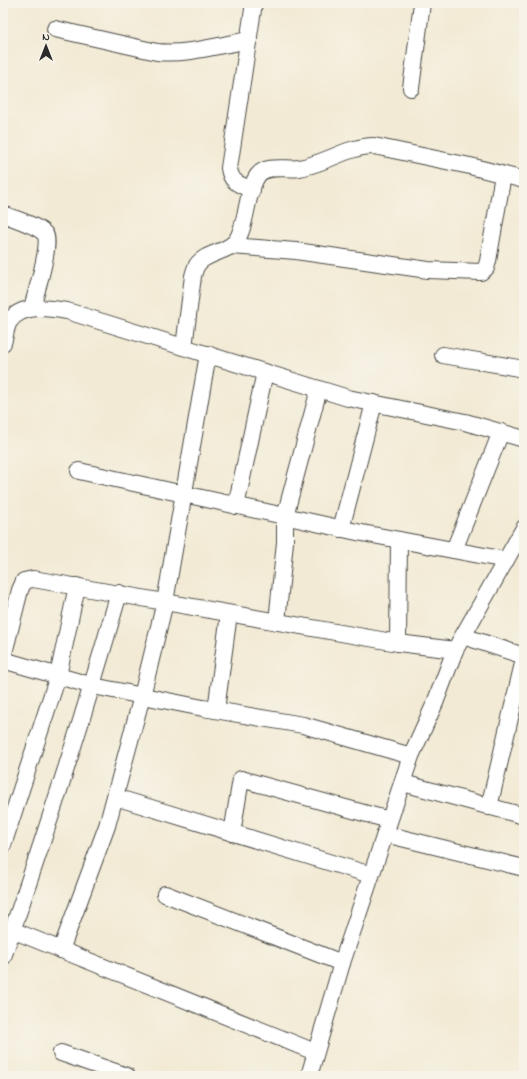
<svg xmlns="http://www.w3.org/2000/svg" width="527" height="1079" font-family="'Indie Flower',sans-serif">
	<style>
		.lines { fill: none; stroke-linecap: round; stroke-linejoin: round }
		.minor-casing { stroke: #494844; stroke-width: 18 }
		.minor { stroke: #fff; stroke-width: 16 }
	</style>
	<rect width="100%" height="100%" fill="#f7f3e8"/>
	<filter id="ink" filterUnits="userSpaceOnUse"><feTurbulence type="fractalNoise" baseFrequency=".025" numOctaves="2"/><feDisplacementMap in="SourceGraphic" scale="8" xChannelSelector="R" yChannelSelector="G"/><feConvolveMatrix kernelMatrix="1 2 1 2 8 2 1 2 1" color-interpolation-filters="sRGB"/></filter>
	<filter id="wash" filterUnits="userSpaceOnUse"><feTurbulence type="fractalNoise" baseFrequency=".012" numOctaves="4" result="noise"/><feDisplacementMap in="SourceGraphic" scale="16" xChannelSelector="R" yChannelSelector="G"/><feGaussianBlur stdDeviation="0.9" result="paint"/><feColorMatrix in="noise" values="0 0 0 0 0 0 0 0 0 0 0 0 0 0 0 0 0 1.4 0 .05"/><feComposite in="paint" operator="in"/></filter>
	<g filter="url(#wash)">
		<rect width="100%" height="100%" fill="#f2ead4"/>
	</g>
	<g filter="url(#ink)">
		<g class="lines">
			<defs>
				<g id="minor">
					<path d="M55,29L157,52C188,55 219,45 249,40"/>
					<polyline points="411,88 422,3"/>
					<path d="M252,190C239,184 231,183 229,168L254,3"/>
					<path d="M3,214C14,219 37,225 45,234C52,242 35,296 32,308"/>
					<polyline points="231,246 296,251 428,270 481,272 486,268 488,261 503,175"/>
					<path d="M3,343C5,337 6,327 9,322C21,303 49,308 67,311L348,398L465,422L524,439"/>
					<path d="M184,347L193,276C194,273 195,268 197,265C206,252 227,253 236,241C247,226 246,191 258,175C267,164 287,170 299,168C325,164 348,146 374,146L470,166L524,180"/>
					<polyline points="443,355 524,369"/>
					<polyline points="79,471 357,532 506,560"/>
					<polyline points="236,506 265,372"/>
					<polyline points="341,529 374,403"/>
					<polyline points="454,550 501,432"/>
					<polyline points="277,622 285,542 285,516 319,389"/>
					<polyline points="463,636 524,656"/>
					<polyline points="398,643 399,540"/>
					<polyline points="3,657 20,590 24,581 33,579 398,643 455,650"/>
					<polyline points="3,660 93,686 203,708 303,725 411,756"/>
					<polyline points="216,710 229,614"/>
					<polyline points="403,783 524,816"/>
					<polyline points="115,797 371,875"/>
					<polyline points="489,807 524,659"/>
					<polyline points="232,833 241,779 389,820"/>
					<polyline points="385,834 524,868"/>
					<polyline points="3,845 58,676 77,586"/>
					<polyline points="165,894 342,963"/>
					<polyline points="12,930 315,1052"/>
					<polyline points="61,950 107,826 142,696 165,602 208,354"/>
					<path d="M3,957C45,837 84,716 119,593"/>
					<polyline points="61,1053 127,1076"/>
					<polyline points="309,1076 342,963 411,756 435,703 455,650 524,528"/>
				</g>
			</defs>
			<use href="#minor" class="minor-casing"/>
			<use href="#minor" class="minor"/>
		</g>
	</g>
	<rect width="527" height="1079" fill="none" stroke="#f7f3e8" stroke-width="16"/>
	<g transform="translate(46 46)" stroke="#f7f3e8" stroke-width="3" paint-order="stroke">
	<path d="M0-3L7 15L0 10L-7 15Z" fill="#2b2b2b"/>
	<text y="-6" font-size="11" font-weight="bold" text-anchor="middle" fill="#2b2b2b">N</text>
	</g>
</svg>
